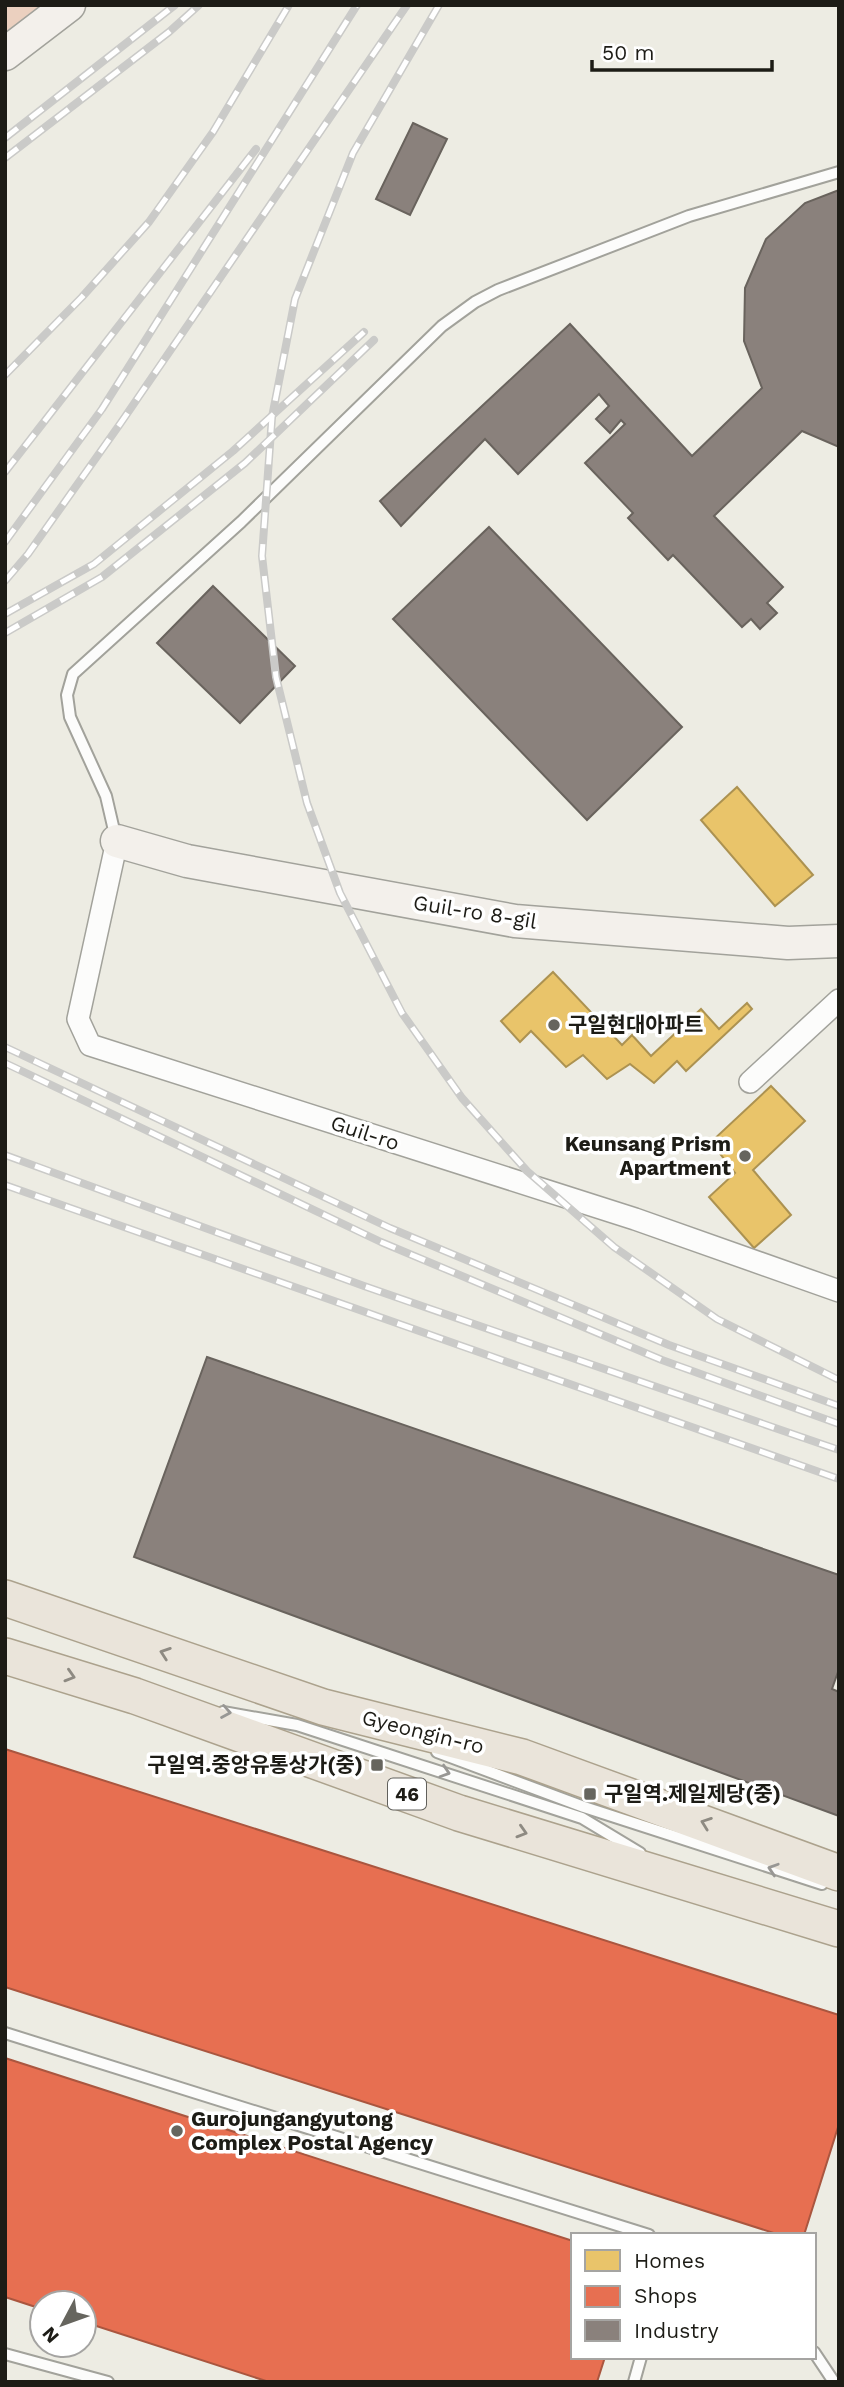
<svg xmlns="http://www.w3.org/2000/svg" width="844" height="2387" font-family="'Work Sans','Noto Sans KR',sans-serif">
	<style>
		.green { fill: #ebd0bf }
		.homes { fill: #e9c46a; stroke: #ac9251; stroke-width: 2 }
		.shops { fill: #e76f51; stroke: #aa563f; stroke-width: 2 }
		.industry { fill: #8a817c; stroke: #69635d; stroke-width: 2 }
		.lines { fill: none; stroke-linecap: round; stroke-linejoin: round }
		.lane-casing { stroke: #a2a29b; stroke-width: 14 }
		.street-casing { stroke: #a2a29b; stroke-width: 24 }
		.secondary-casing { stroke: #a2a29b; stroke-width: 35 }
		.primary-casing { stroke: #aca28d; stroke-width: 38 }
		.lane { stroke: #fcfcfb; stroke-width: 10 }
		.street { stroke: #fcfcfb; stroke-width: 21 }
		.secondary { stroke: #f3f0eb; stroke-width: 32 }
		.primary { stroke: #eae4da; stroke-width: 35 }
		.rail-casing { stroke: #cacac8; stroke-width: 8 }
		.rail { stroke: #fff; stroke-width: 5; stroke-dasharray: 16; stroke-linecap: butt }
		.oneway { stroke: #8e8a82 }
		.oneway2 { stroke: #989794 }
		.poi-dot { fill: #66655e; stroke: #fff; stroke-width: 2.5 }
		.labels { text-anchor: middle; stroke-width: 7; stroke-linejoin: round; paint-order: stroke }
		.shield { fill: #fff; stroke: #61605c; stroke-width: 2 }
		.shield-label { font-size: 19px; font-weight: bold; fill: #1d1c16 }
		.street-label { font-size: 21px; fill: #1d1c16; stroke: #fff }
		.poi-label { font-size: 21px; font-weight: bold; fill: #1d1c16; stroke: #fff; text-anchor: start }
	</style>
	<rect width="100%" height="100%" fill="#edece3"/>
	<polygon class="green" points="5,5 43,5 5,32"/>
	<g class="homes">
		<polygon points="737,787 813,875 775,906 701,820"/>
		<polygon points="553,972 622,1045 632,1035 651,1056 701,1009 719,1029 747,1003 752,1009 686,1071 677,1061 654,1083 630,1064 607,1079 583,1055 566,1067 531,1031 520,1042 501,1021"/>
		<polygon points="771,1086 805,1121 753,1170 791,1215 754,1248 709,1197 735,1173 711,1142"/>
	</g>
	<g class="shops">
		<polygon points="5,1749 839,2015 839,2124 804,2235 780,2235 5,1987"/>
		<polygon points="5,2058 573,2241 573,2357 605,2357 597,2382 269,2382 84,2322 84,2303 42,2303 42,2309 5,2297"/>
	</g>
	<g class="industry">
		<polygon points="413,123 447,139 410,215 376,199"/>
		<polygon points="839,190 839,447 802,431 714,516 783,587 767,603 777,613 760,629 751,619 742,627 673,555 668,560 628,518 633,513 585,463 625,424 621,420 610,433 596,419 609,406 599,394 518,474 485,439 401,526 380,501 570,324 692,456 762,388 744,341 745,288 766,239 805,203"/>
		<polygon points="489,527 682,727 587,820 393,619"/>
		<polygon points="213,586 295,666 240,723 157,643"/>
		<polygon points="207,1357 839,1575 839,1669 832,1689 839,1692 839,1816 134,1557"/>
	</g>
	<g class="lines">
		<defs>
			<g id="lane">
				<polyline points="116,839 106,796 70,717 67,695 73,674 241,522 442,326 475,302 498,290 689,216 839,172"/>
				<polyline points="223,1712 297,1725 582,1818 640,1853"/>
				<polyline points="437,1752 584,1807 822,1884"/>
				<polyline points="5,2033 649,2235"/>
				<polyline points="814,2352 834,2382"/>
				<polyline points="5,2354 108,2382"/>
				<polyline points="634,2382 641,2357"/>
			</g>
			<g id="street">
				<polyline points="117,841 78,1019 90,1045 635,1219 839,1291"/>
				<polyline points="750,1082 839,1000"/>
			</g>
			<g id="secondary">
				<polyline points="5,54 69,5"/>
				<polyline points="117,841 187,861 515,921 788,943 839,941"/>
			</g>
			<g id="primary">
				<polyline points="5,1598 323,1707 522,1757 839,1873"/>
				<polyline points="5,1656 135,1696 459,1813 839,1929"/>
			</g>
		</defs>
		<use href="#lane" class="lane-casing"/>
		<use href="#street" class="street-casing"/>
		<use href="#secondary" class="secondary-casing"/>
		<use href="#primary" class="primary-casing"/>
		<use href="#lane" class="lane"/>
		<use href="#street" class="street"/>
		<use href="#secondary" class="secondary"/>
		<use href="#primary" class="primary"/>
		<defs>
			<g id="rail">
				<polyline points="439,5 353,153 295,299 272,417 262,556 276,677 307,803 340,893 402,1013 462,1098 527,1171 614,1247 717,1319 839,1380"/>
				<polyline points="5,138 175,5"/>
				<polyline points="5,158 169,32 199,5"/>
				<polyline points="5,375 82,297 149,222 213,132 289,5"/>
				<polyline points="5,472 256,149"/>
				<polyline points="5,542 102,409 357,5"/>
				<polyline points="5,581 28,554 120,424 407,5"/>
				<polyline points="5,614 94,564 233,451 364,332"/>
				<polyline points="5,633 102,577 245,463 374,340"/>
				<polyline points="5,1047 390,1228 669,1345 839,1406"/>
				<polyline points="5,1063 381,1242 662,1360 839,1424"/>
				<polyline points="5,1155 364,1286 839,1450"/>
				<polyline points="5,1185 839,1479"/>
			</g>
		</defs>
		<use href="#rail" class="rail-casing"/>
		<use href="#rail" class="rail"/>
	</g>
	<defs><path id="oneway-chevron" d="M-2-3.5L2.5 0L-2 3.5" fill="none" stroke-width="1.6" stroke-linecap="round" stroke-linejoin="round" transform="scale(1.75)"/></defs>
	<g class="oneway">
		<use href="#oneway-chevron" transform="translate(165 1653) rotate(-161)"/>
		<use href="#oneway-chevron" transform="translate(70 1676) rotate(17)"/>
		<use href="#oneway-chevron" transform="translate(706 1823) rotate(-160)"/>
		<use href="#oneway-chevron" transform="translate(522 1832) rotate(17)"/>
	</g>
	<g class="oneway2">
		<use href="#oneway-chevron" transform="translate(226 1712) rotate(10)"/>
		<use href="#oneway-chevron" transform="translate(445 1772) rotate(18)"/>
		<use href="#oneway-chevron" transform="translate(773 1869) rotate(-162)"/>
	</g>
	<g class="poi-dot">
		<circle cx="554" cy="1025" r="7"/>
		<circle cx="745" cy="1156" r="7"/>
		<rect x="370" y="1758" width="14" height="14" rx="3.5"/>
		<rect x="583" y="1787" width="14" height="14" rx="3.5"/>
		<circle cx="177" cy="2131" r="7"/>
	</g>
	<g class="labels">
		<rect class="shield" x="388" y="1778.5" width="38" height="31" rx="5"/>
		<g class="shield-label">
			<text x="407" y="1801">46</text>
		</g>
		<g class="street-label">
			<text transform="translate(475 912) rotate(9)" y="7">Guil-ro 8-gil</text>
			<text transform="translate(365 1133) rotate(18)" y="7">Guil-ro</text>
			<text transform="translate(423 1732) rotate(14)" y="7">Gyeongin-ro</text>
		</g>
		<g class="poi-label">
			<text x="568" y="1032">구일현대아파트</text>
			<text x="731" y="1151" text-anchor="end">Keunsang Prism<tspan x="731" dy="24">Apartment</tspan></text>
			<text x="363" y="1772" text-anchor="end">구일역.중앙유통상가(중)</text>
			<text x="604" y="1801">구일역.제일제당(중)</text>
			<text x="191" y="2126">Gurojungangyutong<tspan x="191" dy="24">Complex Postal Agency</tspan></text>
		</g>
	</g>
	<rect width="844" height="2387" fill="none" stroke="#1d1c16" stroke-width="14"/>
	<rect x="571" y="2233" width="245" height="126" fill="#ffffff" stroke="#a5a4a2" stroke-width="2"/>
	<rect x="585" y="2250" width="35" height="21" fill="#e9c46a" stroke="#a5a4a2" stroke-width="2"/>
	<text x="634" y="2268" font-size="21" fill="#1d1c16">Homes</text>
	<rect x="585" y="2286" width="35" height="21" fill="#e76f51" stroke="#a5a4a2" stroke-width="2"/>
	<text x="634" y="2303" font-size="21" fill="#1d1c16">Shops</text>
	<rect x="585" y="2320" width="35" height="21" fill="#8a817c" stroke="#a5a4a2" stroke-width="2"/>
	<text x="634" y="2338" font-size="21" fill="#1d1c16">Industry</text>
	<g transform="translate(63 2324) rotate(229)"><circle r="33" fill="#ffffff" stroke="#a5a4a2" stroke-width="2"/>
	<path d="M0-5L12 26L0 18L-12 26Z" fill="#66655e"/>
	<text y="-10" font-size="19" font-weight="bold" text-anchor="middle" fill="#1d1c16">N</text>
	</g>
	<path d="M592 60v10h180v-10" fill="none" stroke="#1d1c16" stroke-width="3.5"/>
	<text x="602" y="60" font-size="21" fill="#1d1c16" stroke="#ffffff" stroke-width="5" paint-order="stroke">50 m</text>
</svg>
